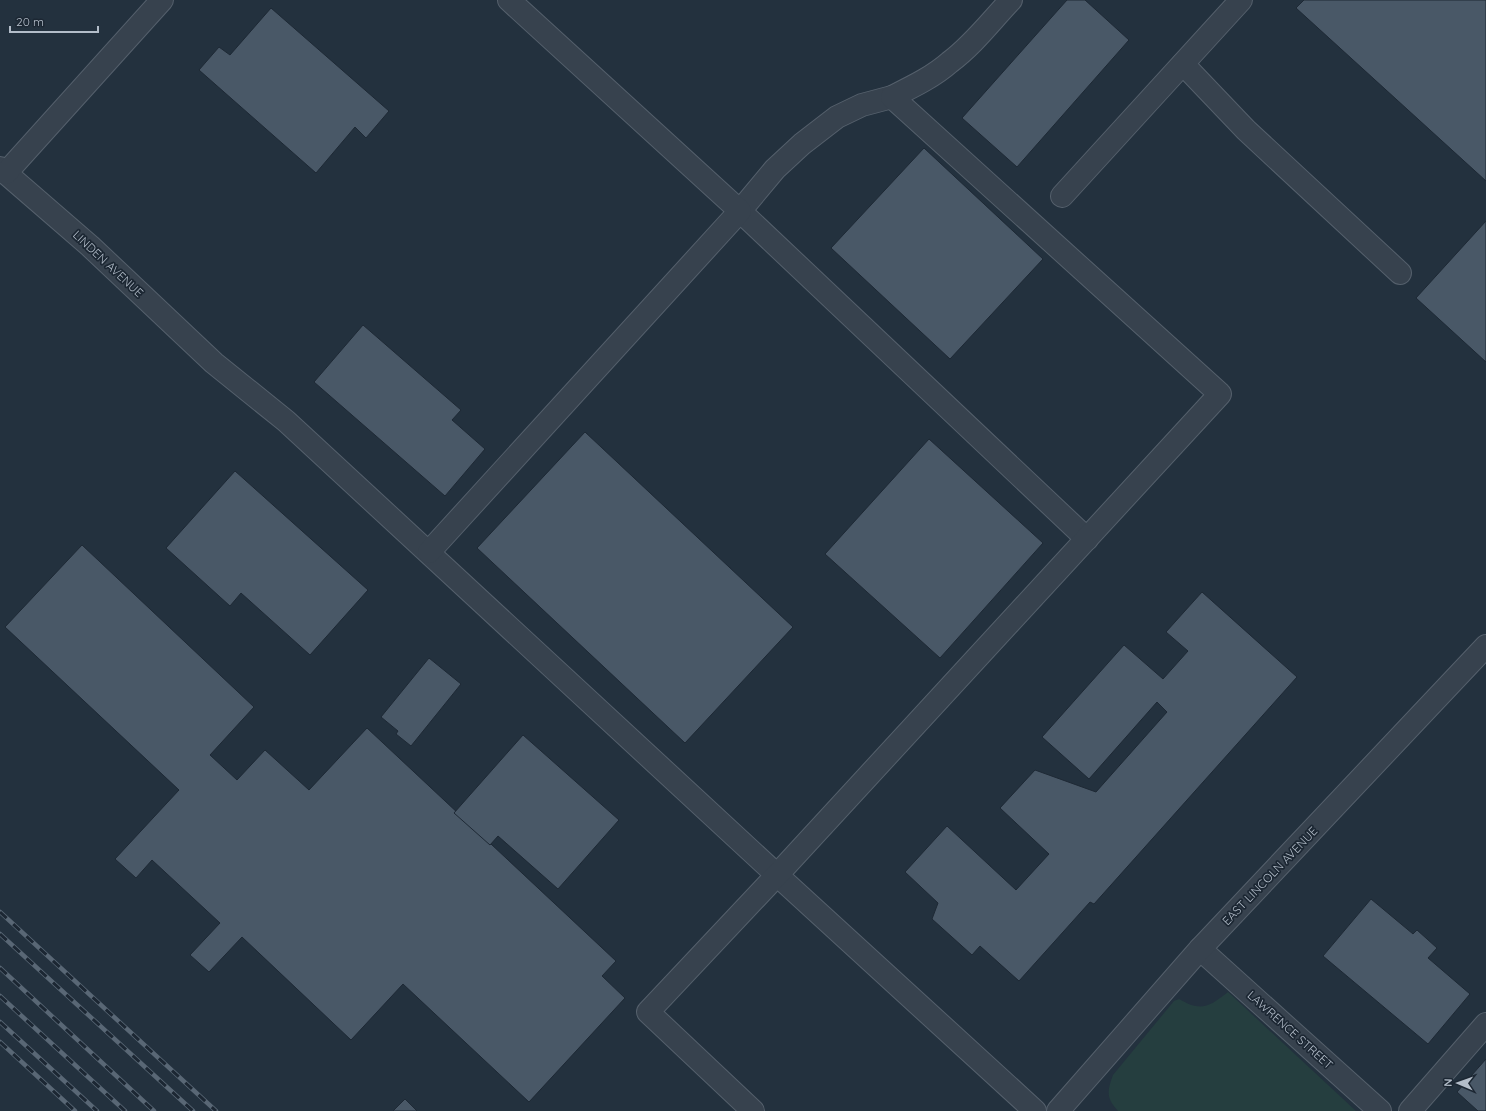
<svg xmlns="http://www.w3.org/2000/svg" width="1486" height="1111" font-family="Quicksand,sans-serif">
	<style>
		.green { fill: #253e3f }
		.building { fill: #495867; stroke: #1e2935 }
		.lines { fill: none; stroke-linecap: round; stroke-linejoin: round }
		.minor-casing { stroke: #55606c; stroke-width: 24 }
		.minor { stroke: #37424e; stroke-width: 22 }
		.rail-casing { stroke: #596775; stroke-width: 4.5 }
		.rail { stroke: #1c2733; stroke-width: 3; stroke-dasharray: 9; stroke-linecap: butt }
		.labels { text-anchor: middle; stroke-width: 3.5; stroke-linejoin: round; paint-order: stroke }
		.street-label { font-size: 12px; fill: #b3bdc9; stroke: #1c2733 }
	</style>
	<rect width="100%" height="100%" fill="#23313e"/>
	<path class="green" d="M1228,992L1356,1111H1118C1106,1098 1107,1091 1113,1075L1174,1001L1179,999C1201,1012 1209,1007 1228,992Z"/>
	<g class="building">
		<polygon points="1067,0 1085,0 1129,40 1017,167 962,118"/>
		<polygon points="1304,0 1486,0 1486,181 1296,8"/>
		<polygon points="271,8 389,111 366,138 355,127 316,173 199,70 219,47 230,55"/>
		<polygon points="924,148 1043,259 950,359 831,248"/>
		<polygon points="1486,221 1486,362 1416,298"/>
		<polygon points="363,325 461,410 452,420 485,449 445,496 314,382"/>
		<polygon points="585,432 793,627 685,743 477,548"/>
		<polygon points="929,439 1043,543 940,658 825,554"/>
		<polygon points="235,471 368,590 310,655 241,593 230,606 166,548"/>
		<polygon points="82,545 254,707 210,755 237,780 265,750 309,790 367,728 616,961 602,976 625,998 529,1102 403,984 351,1040 242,937 209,972 190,955 220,923 152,860 136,878 115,859 179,790 5,627"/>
		<polygon points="1202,592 1297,677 1094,904 1090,902 1019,981 980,946 972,955 932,919 938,903 905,872 947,826 1016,890 1049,854 1000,808 1035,770 1096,792 1167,712 1157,702 1089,779 1042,737 1124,645 1163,679 1188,651 1166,632"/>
		<polygon points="429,658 461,684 411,746 396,734 398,731 381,717"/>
		<polygon points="523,735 619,820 558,889 498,836 490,845 454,813"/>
		<polygon points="1371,899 1413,934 1417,930 1437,948 1428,958 1470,994 1428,1044 1323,956"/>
		<polygon points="1486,1059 1486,1111 1478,1111 1457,1092"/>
		<polygon points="405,1099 417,1111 393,1111"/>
	</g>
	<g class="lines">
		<defs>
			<g id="minor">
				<polyline points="1183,64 1246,130 1400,273"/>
				<polyline points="892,97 862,105 837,117 802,144 775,169 740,211 1087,539"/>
				<polyline points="0,168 90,246 214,363 286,421 777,875 1035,1111"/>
				<polyline points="6,173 162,0"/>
				<polyline points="1062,196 1241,0"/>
				<polyline points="429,552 740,211 509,0"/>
				<polyline points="1200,949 1380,1111"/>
				<path d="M753,1111L648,1012L777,875L1220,394L892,97C912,87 933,77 950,62C973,45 991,21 1011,0"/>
				<polyline points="1058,1111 1200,949 1486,646"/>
				<polyline points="1410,1111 1486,1024"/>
			</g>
		</defs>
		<use href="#minor" class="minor-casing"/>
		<use href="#minor" class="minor"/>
		<defs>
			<g id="rail">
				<polyline points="0,912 216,1111"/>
				<polyline points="0,934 193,1111"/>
				<polyline points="0,968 154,1111"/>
				<polyline points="0,996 125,1111"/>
				<polyline points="0,1022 97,1111"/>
				<polyline points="0,1042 75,1111"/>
			</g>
		</defs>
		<use href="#rail" class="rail-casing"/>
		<use href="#rail" class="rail"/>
	</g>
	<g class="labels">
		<g class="street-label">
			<text transform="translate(108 264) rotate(43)" y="4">LINDEN AVENUE</text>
			<text transform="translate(1270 876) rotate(-46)" y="4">EAST LINCOLN AVENUE</text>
			<text transform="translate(1290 1030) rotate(42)" y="4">LAWRENCE STREET</text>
		</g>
	</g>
	<g transform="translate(1458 1083) rotate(272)" stroke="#1c2733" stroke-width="3" paint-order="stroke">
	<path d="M0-3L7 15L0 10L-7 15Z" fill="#b3bdc9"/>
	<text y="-6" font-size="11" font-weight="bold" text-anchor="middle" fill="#b3bdc9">N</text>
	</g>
	<path d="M10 26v6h88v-6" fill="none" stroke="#b3bdc9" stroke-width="2"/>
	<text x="16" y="26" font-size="12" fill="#b3bdc9" stroke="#1c2733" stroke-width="3" paint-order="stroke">20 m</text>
</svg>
